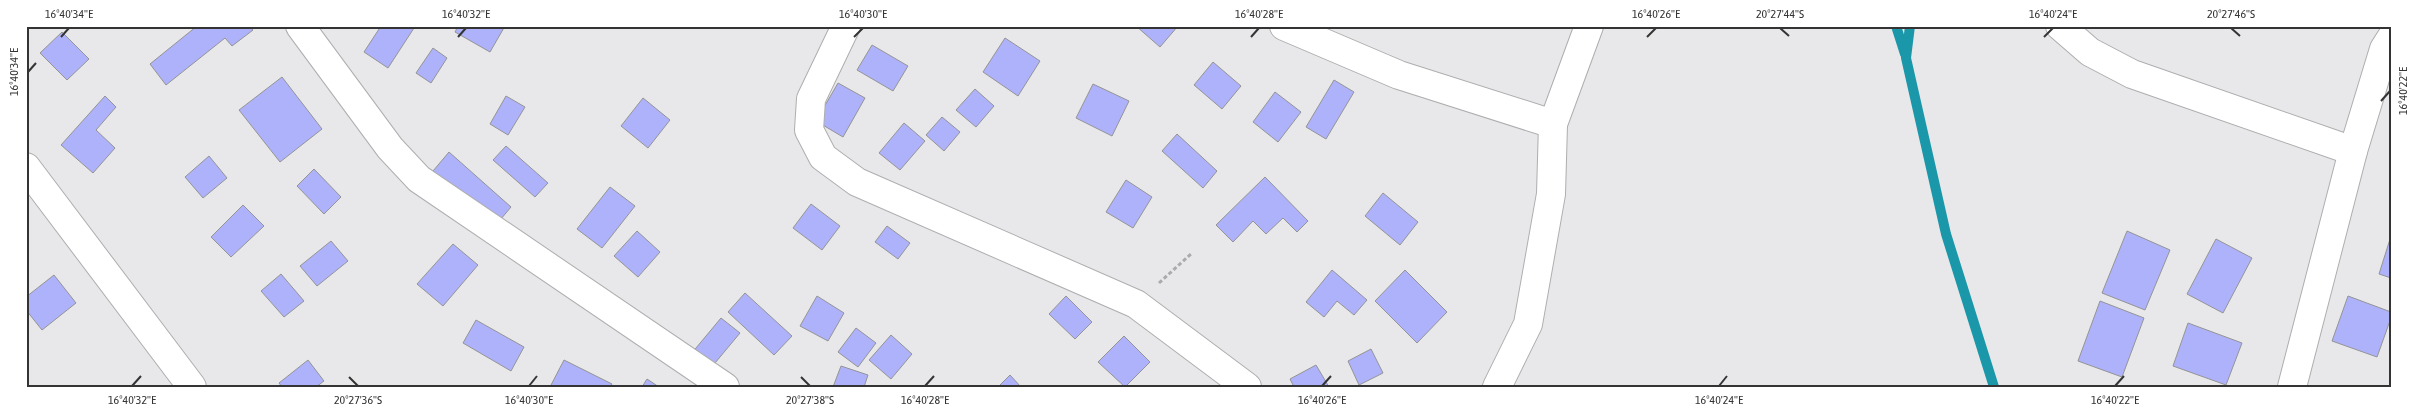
<svg xmlns="http://www.w3.org/2000/svg" width="2417" height="413" font-family="'Asap Condensed',sans-serif">
	<style>
		.lines { fill: none; stroke-linecap: round; stroke-linejoin: round }
		.stream { stroke: #1b97aa; stroke-width: 10 }
		.building { fill: #adb2fa; stroke: #949496 }
		.minor-casing { stroke: #aeaeb0; stroke-width: 30 }
		.path { stroke: #ababad; stroke-width: 3; stroke-dasharray: 4 2.5; stroke-linecap: butt }
		.minor { stroke: #fff; stroke-width: 28 }
		.ticks { fill: none; stroke: #343435; stroke-width: 2 }
		.neatline { fill: none; stroke: #343435; stroke-width: 2 }
		.ticks-label { font-size: 12px; text-anchor: middle; fill: #343435 }
	</style>
	<rect width="100%" height="100%" fill="#e8e8ea"/>
	<g class="lines">
		<g class="stream">
			<polyline points="1896,26 1905,54"/>
			<polyline points="1910,26 1906,58 1946,234 1994,387"/>
		</g>
	</g>
	<g class="building">
		<polygon points="197,26 250,26 253,30 232,46 225,38 166,85 150,64"/>
		<polygon points="381,26 414,28 388,68 364,52"/>
		<polygon points="458,26 505,26 490,52 455,32"/>
		<polygon points="1136,26 1178,26 1160,47"/>
		<polygon points="62,32 89,59 67,80 40,53"/>
		<polygon points="1005,38 1040,61 1018,96 983,72"/>
		<polygon points="872,45 908,66 893,91 857,70"/>
		<polygon points="433,48 447,58 431,83 416,73"/>
		<polygon points="1213,62 1241,86 1222,109 1194,85"/>
		<polygon points="282,77 322,129 280,162 239,110"/>
		<polygon points="1334,80 1354,92 1326,139 1306,127"/>
		<polygon points="838,83 865,98 843,137 816,121"/>
		<polygon points="1093,84 1129,101 1112,136 1076,118"/>
		<polygon points="975,89 994,106 976,127 956,110"/>
		<polygon points="1275,92 1301,112 1278,142 1253,122"/>
		<polygon points="105,96 116,107 96,130 115,148 93,173 61,145"/>
		<polygon points="506,96 525,107 508,135 490,124"/>
		<polygon points="643,98 670,120 648,148 621,126"/>
		<polygon points="942,117 960,132 944,151 926,135"/>
		<polygon points="904,123 925,141 900,170 879,153"/>
		<polygon points="1177,134 1217,171 1203,188 1162,151"/>
		<polygon points="506,146 548,183 535,197 493,160"/>
		<polygon points="449,152 511,207 495,226 433,171"/>
		<polygon points="209,156 227,178 203,198 185,177"/>
		<polygon points="314,169 341,197 324,214 297,186"/>
		<polygon points="1265,177 1308,221 1297,232 1283,218 1266,234 1253,221 1233,242 1216,225"/>
		<polygon points="1126,180 1152,197 1133,228 1106,212"/>
		<polygon points="610,187 635,206 602,248 577,229"/>
		<polygon points="1383,193 1418,222 1400,245 1365,216"/>
		<polygon points="811,204 840,226 822,250 793,228"/>
		<polygon points="243,205 264,226 231,257 211,237"/>
		<polygon points="887,226 910,243 898,259 875,242"/>
		<polygon points="637,231 660,252 638,277 614,256"/>
		<polygon points="2127,231 2170,250 2145,310 2102,293"/>
		<polygon points="2391,236 2391,278 2379,274"/>
		<polygon points="2216,239 2252,258 2223,313 2187,294"/>
		<polygon points="331,241 348,261 317,286 300,266"/>
		<polygon points="453,244 478,265 443,306 417,284"/>
		<polygon points="1332,270 1367,300 1354,315 1337,301 1324,317 1306,302"/>
		<polygon points="1405,270 1447,312 1417,343 1375,301"/>
		<polygon points="281,274 304,301 284,317 261,291"/>
		<polygon points="54,275 76,303 42,330 26,310 26,297"/>
		<polygon points="745,293 792,336 774,355 728,312"/>
		<polygon points="817,296 844,313 828,341 800,326"/>
		<polygon points="1066,296 1092,322 1075,339 1049,314"/>
		<polygon points="2348,296 2391,312 2391,318 2377,357 2332,341"/>
		<polygon points="2100,301 2144,318 2122,377 2078,361"/>
		<polygon points="721,318 740,333 710,369 691,354"/>
		<polygon points="476,320 524,347 511,371 463,343"/>
		<polygon points="2188,323 2242,343 2226,385 2173,366"/>
		<polygon points="856,328 876,343 858,367 838,352"/>
		<polygon points="891,335 912,354 891,379 869,360"/>
		<polygon points="1124,336 1150,362 1125,387 1098,362"/>
		<polygon points="1371,349 1383,373 1359,385 1348,361"/>
		<polygon points="308,360 324,381 316,387 282,387 279,383"/>
		<polygon points="564,360 612,384 610,387 550,387"/>
		<polygon points="1316,365 1329,387 1294,387 1290,379"/>
		<polygon points="841,366 868,375 864,387 833,387"/>
		<polygon points="1010,375 1021,387 998,387"/>
		<polygon points="647,379 659,387 642,387"/>
	</g>
	<g class="lines">
		<defs>
			<g id="minor">
				<polyline points="300,26 390,148 419,179 725,387"/>
				<polyline points="846,26 811,99 809,130 823,157 857,182 1136,304 1247,387"/>
				<polyline points="1284,26 1399,75 1553,124"/>
				<polyline points="2060,26 2090,52 2132,74 2353,151"/>
				<polyline points="26,167 192,387"/>
				<polyline points="1497,387 1528,324 1551,194 1553,124 1589,26"/>
				<polyline points="2292,387 2353,151 2384,49 2391,38"/>
			</g>
		</defs>
		<use href="#minor" class="minor-casing"/>
		<polyline class="path" points="1159,283 1192,253"/>
		<use href="#minor" class="minor"/>
	</g>
	<path class="ticks" d="M1780,28L1789,36M2231,28L2240,36M61,37L69,28M458,37L466,28M854,37L863,28M1251,37L1259,28M1647,37L1656,28M2044,37L2053,28M28,72L36,63M2381,101L2390,91M349,377L358,386M801,377L810,386M132,386L141,376M529,386L537,376M925,386L934,376M1322,386L1331,376M1719,386L1727,376M2115,386L2124,376"/>
	<rect width="2417" height="413" fill="none" stroke="#ffffff" stroke-width="55"/>
	<rect x="28" y="28" width="2362" height="358" class="neatline"/>
	<g class="ticks-label">
		<text x="69" y="18">16°40'34"E</text>
		<text x="466" y="18">16°40'32"E</text>
		<text x="863" y="18">16°40'30"E</text>
		<text x="1259" y="18">16°40'28"E</text>
		<text x="1656" y="18">16°40'26"E</text>
		<text x="1780" y="18">20°27'44"S</text>
		<text x="2053" y="18">16°40'24"E</text>
		<text x="2231" y="18">20°27'46"S</text>
		<text transform="translate(14 72) rotate(-90)" y="4">16°40'34"E</text>
		<text transform="translate(2403 91) rotate(-90)" y="4">16°40'22"E</text>
		<text x="132" y="404">16°40'32"E</text>
		<text x="358" y="404">20°27'36"S</text>
		<text x="529" y="404">16°40'30"E</text>
		<text x="810" y="404">20°27'38"S</text>
		<text x="925" y="404">16°40'28"E</text>
		<text x="1322" y="404">16°40'26"E</text>
		<text x="1719" y="404">16°40'24"E</text>
		<text x="2115" y="404">16°40'22"E</text>
	</g>
</svg>
